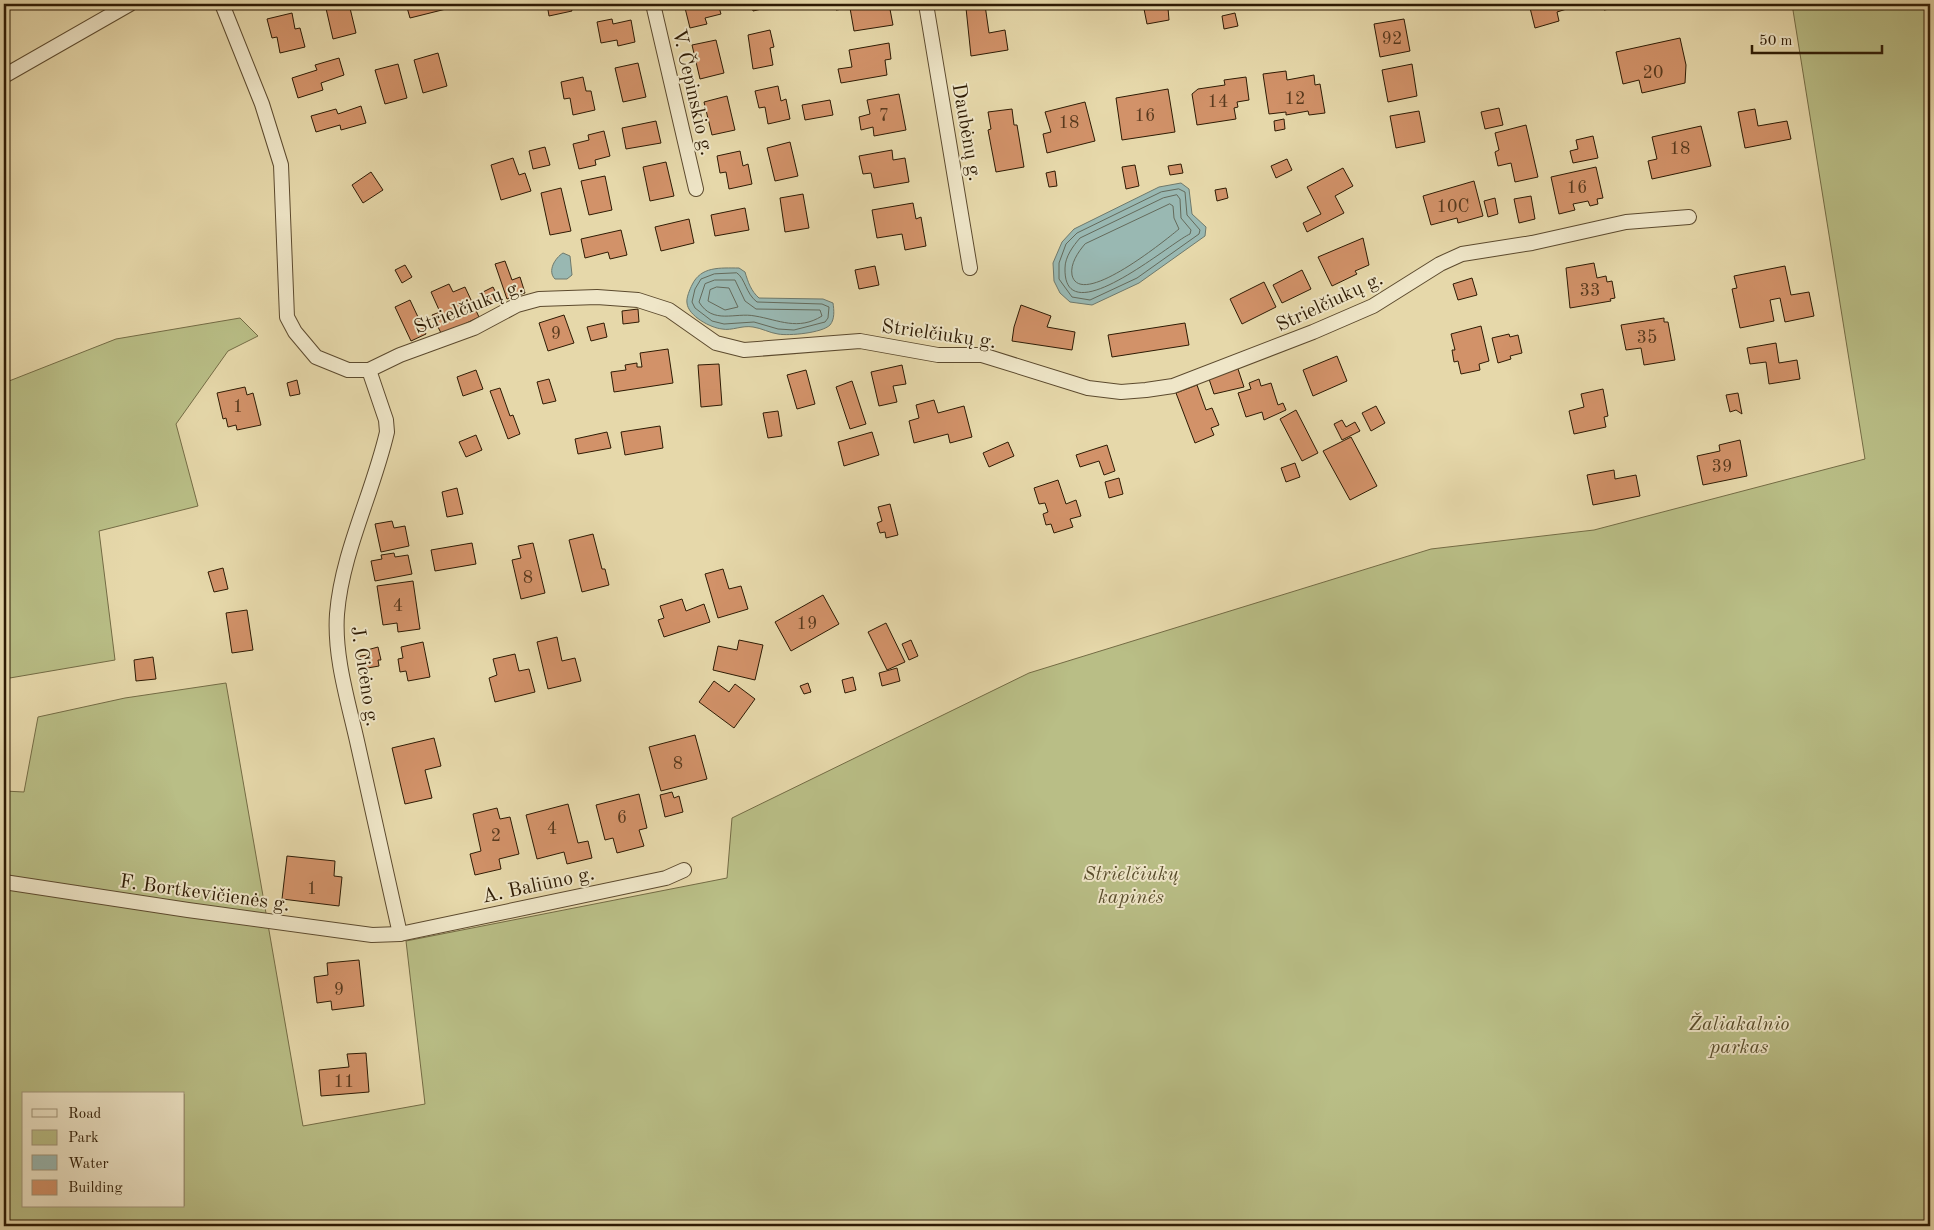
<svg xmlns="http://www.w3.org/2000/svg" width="1934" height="1230" font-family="'Old Standard TT',serif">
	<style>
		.green { fill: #b9be86; stroke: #746c45; fill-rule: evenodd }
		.water { fill: #99b8b2; stroke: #6e796c }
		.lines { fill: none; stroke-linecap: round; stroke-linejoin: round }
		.shore { stroke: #646a5b; stroke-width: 1 }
		.building { fill: #d29269; stroke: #2e1b04 }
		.minor-casing { stroke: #5c4a2e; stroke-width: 16 }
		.minor { stroke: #efe6c8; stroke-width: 14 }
		.labels { text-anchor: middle; stroke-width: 4; stroke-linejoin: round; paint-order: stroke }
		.number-label { font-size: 18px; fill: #57391d }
		.street-label { font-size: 20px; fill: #2e1b04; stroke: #efe6c8 }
		.park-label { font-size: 20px; font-style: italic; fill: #584c2b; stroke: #efe6c8 }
	</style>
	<rect width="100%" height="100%" fill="#e6d8aa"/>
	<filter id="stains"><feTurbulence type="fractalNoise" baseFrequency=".004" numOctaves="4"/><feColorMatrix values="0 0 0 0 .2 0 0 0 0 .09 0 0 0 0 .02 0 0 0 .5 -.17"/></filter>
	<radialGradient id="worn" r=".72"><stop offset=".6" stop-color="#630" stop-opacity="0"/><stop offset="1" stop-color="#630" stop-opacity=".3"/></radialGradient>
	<g class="green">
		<path d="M1792,4H1930V1226H4V791L24,792L38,717L125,698L226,683L303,1126L425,1104L406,941L727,878L732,818L1029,673L1431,549L1594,530L1865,459ZM24,1094H184V1206H24Z"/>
		<polygon points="240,318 258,336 228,351 176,424 198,506 99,531 115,660 4,679 4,383 116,339"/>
	</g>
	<g class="water">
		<polygon points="1181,183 1189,189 1192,214 1206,227 1205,236 1139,283 1092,305 1070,302 1060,293 1054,281 1053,263 1062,242 1074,229 1159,187"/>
		<path d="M563,253L570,256L572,275L567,279H555C547,271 555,258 563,253Z"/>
		<path d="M739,268L745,272C748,282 751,291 759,298L823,299L833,303C834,310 835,319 830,325C822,333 789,336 778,334C770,333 761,328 753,327C742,325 732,331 722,329C711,328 688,316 687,303C686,298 690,289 692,285C701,266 720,268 739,268Z"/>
	</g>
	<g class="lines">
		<g class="shore">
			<polygon points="1179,189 1185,192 1187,215 1200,230 1199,234 1137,278 1090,300 1072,297 1059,279 1059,263 1066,244 1077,233 1161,192"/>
			<path d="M1177,195L1180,199L1181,218L1191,230L1190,234C1171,242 1063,336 1065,268C1065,257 1073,246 1080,238L1163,198Z"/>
			<path d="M1170,204L1173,206L1174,218L1179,229C1167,239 1080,310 1072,275C1070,264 1078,252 1085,244Z"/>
			<path d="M737,273C745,278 746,294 757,302L822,304L829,307L828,318L825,322L794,330L778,329L754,322L724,324L712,321L695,308L692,302L695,289L701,279L714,274Z"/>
			<path d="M715,280H735L745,301L756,309L820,310L822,316C798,331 779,320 755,316C735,312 713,325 699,302L705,284Z"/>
			<polygon points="717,287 729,288 738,307 725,310 708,301 710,290"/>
		</g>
	</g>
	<g class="building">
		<polygon points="325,4 349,4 356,33 333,39"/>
		<polygon points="406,4 445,4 446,9 410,18"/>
		<polygon points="547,4 570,4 572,11 549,16"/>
		<polygon points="684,4 718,4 721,14 705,18 707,24 690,28"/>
		<polygon points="735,4 769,4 770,7 753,11 752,5 736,8"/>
		<polygon points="835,4 889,4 893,25 854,31 850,8 836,10"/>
		<polygon points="1143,4 1192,4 1168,8 1169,20 1147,24"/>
		<polygon points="1256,4 1283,4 1283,5 1257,9"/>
		<polygon points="1529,4 1572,4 1573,7 1557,12 1559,21 1535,28"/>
		<polygon points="1602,4 1638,4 1604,10"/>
		<polygon points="985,5 989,33 1005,30 1008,50 971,56 966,8"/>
		<polygon points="292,13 295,29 300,28 305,47 280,53 277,37 272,38 267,19"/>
		<polygon points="1235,13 1238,26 1224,29 1222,16"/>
		<polygon points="612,19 613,24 631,20 635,42 618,46 617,40 601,43 597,22"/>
		<polygon points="1404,19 1410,51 1380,57 1374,24"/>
		<polygon points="770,30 774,47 770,48 773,65 753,69 748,35"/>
		<polygon points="1680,38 1686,65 1685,83 1642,93 1639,80 1623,84 1616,52"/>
		<polygon points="716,40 724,73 700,79 692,45"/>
		<polygon points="889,43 891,59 885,60 887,75 841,83 838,69 852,67 849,50"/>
		<polygon points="438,53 447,86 423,93 414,60"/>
		<polygon points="339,58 344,75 321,83 323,90 298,98 292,78 317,70 315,65"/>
		<polygon points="638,63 646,97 623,102 615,68"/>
		<polygon points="398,64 407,98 385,104 375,70"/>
		<polygon points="1412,64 1417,96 1388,102 1382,70"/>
		<polygon points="1286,71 1287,80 1314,75 1315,85 1320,84 1325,113 1309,115 1308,111 1286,115 1286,112 1269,114 1263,74"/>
		<polygon points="583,77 586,91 591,91 595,110 573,115 570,98 564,99 561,82"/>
		<polygon points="1246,77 1249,100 1237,102 1238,107 1234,108 1236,119 1197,125 1192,94 1198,89 1225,85 1224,80"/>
		<polygon points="778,86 781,101 786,99 790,119 768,124 765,107 759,108 755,91"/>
		<polygon points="1168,89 1175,132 1122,140 1116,98"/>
		<polygon points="899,94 906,130 874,136 873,127 861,130 859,117 870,114 867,100"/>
		<polygon points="727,96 735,130 712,135 704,102"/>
		<polygon points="830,100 833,115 805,120 802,105"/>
		<polygon points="1085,102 1095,141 1047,153 1043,134 1051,132 1045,112"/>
		<polygon points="361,106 366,123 341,130 340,125 316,132 311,116 336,109 338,114"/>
		<polygon points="1499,108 1503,125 1485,129 1481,112"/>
		<polygon points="1012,109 1014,125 1017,125 1024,167 996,172 988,130 991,129 988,112"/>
		<polygon points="1755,109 1758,126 1787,121 1791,139 1745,148 1738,112"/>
		<polygon points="1419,111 1425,142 1396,148 1390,116"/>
		<polygon points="1284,119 1285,129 1275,131 1274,121"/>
		<polygon points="656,121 661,143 626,149 622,128"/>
		<polygon points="1526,125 1538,177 1515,182 1511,163 1498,166 1495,152 1499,150 1495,133"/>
		<polygon points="1701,126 1711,166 1652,179 1648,161 1657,159 1652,137"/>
		<polygon points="604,131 610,156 595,160 596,165 579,169 573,144 589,140 588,135"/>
		<polygon points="1593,136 1598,158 1573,163 1570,151 1578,149 1576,140"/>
		<polygon points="790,142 798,176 775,181 767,148"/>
		<polygon points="545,147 550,165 533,169 529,151"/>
		<polygon points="892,150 893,160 905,158 909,182 874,188 871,173 863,174 859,156"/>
		<polygon points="740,151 743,166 748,164 752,184 729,189 726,172 720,173 717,156"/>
		<polygon points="513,158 519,175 525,173 531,191 501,200 491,165"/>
		<polygon points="1287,159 1292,170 1276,178 1271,166"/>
		<polygon points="666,162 674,196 650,201 643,167"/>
		<polygon points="1181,164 1183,173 1170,175 1168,166"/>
		<polygon points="1135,165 1139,186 1126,189 1122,167"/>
		<polygon points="1596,167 1603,198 1597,199 1598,204 1590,206 1588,201 1573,204 1575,210 1559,214 1551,177"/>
		<polygon points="1343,168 1353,186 1335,196 1344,213 1307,232 1303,223 1321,214 1307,187"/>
		<polygon points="1055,171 1057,186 1049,187 1046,173"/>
		<polygon points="371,172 383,190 363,203 352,185"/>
		<polygon points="605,176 612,210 589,215 581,181"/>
		<polygon points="1474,181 1483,216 1458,223 1457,218 1431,225 1423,196"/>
		<polygon points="561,188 571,231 550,235 541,193"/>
		<polygon points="1226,188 1228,198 1217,201 1215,190"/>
		<polygon points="803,194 809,228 785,232 780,198"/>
		<polygon points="1531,196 1535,219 1519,223 1514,199"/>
		<polygon points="1495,198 1498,214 1488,217 1484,201"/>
		<polygon points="913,203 916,219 921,217 926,246 905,250 902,234 877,238 872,210"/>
		<polygon points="745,208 749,230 715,236 711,215"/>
		<polygon points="689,219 694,243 661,251 655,227"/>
		<polygon points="621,230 627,255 610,259 608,252 585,258 581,239"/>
		<polygon points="1363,238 1369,265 1355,271 1357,274 1332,286 1318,257"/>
		<polygon points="505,261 512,280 520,277 525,293 507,299 495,264"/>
		<polygon points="1594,263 1597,278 1606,276 1607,282 1612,281 1615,298 1610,299 1611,301 1570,308 1566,268"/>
		<polygon points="405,265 412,277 402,283 395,270"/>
		<polygon points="875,266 879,285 859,289 855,270"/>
		<polygon points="1785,266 1791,295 1809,292 1814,316 1785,322 1780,298 1770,300 1774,321 1740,328 1732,289 1737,288 1734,276"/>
		<polygon points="1302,270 1311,289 1282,303 1273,285"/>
		<polygon points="1472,278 1477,295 1458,300 1453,284"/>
		<polygon points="1264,282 1276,307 1242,324 1230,299"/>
		<polygon points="449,284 453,292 465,287 479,317 442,335 432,315 440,312 431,292"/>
		<polygon points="493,287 499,299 487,304 481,293"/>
		<polygon points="410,300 426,334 411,341 395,307"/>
		<polygon points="1021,305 1051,316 1047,327 1075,332 1072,350 1012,341 1014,327"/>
		<polygon points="638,309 639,322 623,324 622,311"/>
		<polygon points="564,315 574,343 548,351 539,323"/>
		<polygon points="1664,318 1664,322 1668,322 1675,360 1644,365 1641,348 1626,350 1621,325"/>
		<polygon points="604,323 607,337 591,341 587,327"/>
		<polygon points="1185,323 1189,345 1112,357 1108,335"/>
		<polygon points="1481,326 1489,361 1479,364 1480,370 1461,374 1458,361 1454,362 1452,350 1455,350 1451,334"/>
		<polygon points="1509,334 1510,337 1518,335 1522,353 1510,356 1511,359 1498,363 1492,338"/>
		<polygon points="1776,343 1779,363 1797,360 1800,379 1769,384 1766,362 1750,364 1747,348"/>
		<polygon points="668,349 673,383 614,392 611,372 626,370 625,365 637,363 637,367 642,367 640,353"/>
		<polygon points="1337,356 1347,381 1313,396 1303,370"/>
		<polygon points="719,364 722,405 701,407 698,365"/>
		<polygon points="902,365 906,384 893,386 897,402 879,406 871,372"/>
		<polygon points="1237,366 1244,387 1214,394 1208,376"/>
		<polygon points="476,370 483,389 463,396 457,377"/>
		<polygon points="806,370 815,404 797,409 787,375"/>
		<polygon points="549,379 556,401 543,404 537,382"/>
		<polygon points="1259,379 1261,386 1271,383 1278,405 1283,403 1286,410 1264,420 1262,412 1246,417 1238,393 1251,389 1249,383"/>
		<polygon points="297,380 300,394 290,396 287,383"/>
		<polygon points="852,381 866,424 850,429 836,387"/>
		<polygon points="1197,385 1206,410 1212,408 1219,425 1211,428 1214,435 1195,443 1176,393"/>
		<polygon points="245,387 247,395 253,393 261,425 237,430 236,425 228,427 226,418 223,419 217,393"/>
		<polygon points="500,388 510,416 513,415 520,434 508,439 490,391"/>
		<polygon points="1603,389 1608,416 1604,417 1606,427 1574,434 1569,411 1584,407 1581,394"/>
		<polygon points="1738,393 1742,414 1736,410 1730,412 1726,395"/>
		<polygon points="934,400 938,413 964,406 972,437 950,443 948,434 914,443 909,421 919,418 916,405"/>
		<polygon points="1376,406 1385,423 1371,431 1362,413"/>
		<polygon points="1296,410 1318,453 1302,461 1280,419"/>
		<polygon points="778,411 782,436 768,438 763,413"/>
		<polygon points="1342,420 1346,427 1355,422 1360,431 1342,440 1334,424"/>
		<polygon points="660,426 663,448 625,455 621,432"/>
		<polygon points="607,432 611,448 578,454 575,439"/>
		<polygon points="872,432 879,455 844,466 838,442"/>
		<polygon points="476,435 482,450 466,457 459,442"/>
		<polygon points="1351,437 1377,486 1350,500 1323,451"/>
		<polygon points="1740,440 1747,476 1703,485 1697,456 1720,451 1719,445"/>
		<polygon points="1008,442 1014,456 989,467 983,453"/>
		<polygon points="1107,445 1115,471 1104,475 1099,461 1080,467 1076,455"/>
		<polygon points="1295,463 1300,477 1286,482 1281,468"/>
		<polygon points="1614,470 1615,479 1636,475 1640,496 1593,505 1587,475"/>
		<polygon points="1119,478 1123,494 1109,498 1105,482"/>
		<polygon points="1058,480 1066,504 1076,500 1081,516 1070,519 1073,527 1054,533 1051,524 1046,525 1043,514 1048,512 1045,503 1039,504 1034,488"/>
		<polygon points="457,488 463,514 447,517 442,492"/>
		<polygon points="890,504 898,535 886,538 885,532 880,533 877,523 882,521 878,507"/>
		<polygon points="392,521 394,528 405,526 409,546 381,552 375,524"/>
		<polygon points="593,534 602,569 605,569 609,585 582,592 569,540"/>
		<polygon points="472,543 476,564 435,571 431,550"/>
		<polygon points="533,543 545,593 521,599 512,560 521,558 518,546"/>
		<polygon points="394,553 395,557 408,555 412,574 375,581 371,561 382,559 381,555"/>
		<polygon points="223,568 228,589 214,592 208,572"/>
		<polygon points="723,569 729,589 741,586 748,609 718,618 705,574"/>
		<polygon points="413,581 420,629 398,632 397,623 383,625 377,586"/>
		<polygon points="823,595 839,624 791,651 775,622"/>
		<polygon points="682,599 686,611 704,604 710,622 664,637 658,620 664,618 660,606"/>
		<polygon points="247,610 253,650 232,653 226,613"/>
		<polygon points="886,623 905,662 887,670 868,632"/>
		<polygon points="557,637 562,661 575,658 581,681 548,689 537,642"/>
		<polygon points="739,640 763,645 755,680 713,670 718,646 737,650"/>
		<polygon points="911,640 918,656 909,660 902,644"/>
		<polygon points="423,642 430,677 408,681 406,671 400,672 398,659 403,658 401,647"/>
		<polygon points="378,647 381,660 378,660 379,666 362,669 360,656 368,655 367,650"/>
		<polygon points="515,654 519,671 529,669 535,692 495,702 489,678 497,675 493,659"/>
		<polygon points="153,657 156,679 136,681 134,660"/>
		<polygon points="897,668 900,681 882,686 879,673"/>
		<polygon points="853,677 856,690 845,693 842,680"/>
		<polygon points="714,681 729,692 735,684 755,699 734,728 699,702"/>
		<polygon points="808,683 811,692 804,694 800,686"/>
		<polygon points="695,735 707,779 661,791 649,747"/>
		<polygon points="434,738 441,766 425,770 432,798 405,804 392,748"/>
		<polygon points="672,792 674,798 679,796 683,812 665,817 660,795"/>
		<polygon points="639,794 647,828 639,830 644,846 617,853 613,838 605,840 596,805"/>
		<polygon points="568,804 578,843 588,841 592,858 567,864 564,852 537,859 526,815"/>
		<polygon points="497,808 500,819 510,817 519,854 499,859 501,869 475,875 470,854 481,851 473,814"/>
		<polygon points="287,856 335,861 334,876 342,877 339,906 282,899"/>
		<polygon points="359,960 364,1006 332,1010 331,1001 317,1003 314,977 328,975 327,963"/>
		<polygon points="366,1053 369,1092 321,1096 319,1070 349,1067 347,1054"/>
	</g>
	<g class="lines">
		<defs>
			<g id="minor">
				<polyline points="222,4 262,104 281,165 287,317 295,332 316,357 348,370 369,370 400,355 474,328 517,305 539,299 597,297 638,300 669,310 716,343 744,350 860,341 938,355 982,355 1088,388 1121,392 1146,390 1173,386 1313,332 1373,306 1440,264 1462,254 1532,243 1626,222 1689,217"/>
				<polyline points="653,4 696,189"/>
				<polyline points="926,4 970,268"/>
				<polyline points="4,76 130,4"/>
				<path d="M369,370L386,420L387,432C373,493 342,552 337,614C334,656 348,701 357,741C371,805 386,869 400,934"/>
				<polyline points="4,882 188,910 372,935 400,934 666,878 684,870"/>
			</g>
		</defs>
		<use href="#minor" class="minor-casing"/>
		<use href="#minor" class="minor"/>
	</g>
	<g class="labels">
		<g class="number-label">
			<text x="1392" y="44">92</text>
			<text x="1653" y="78">20</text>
			<text x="1295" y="104">12</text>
			<text x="1218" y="107">14</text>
			<text x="884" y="121">7</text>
			<text x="1145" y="121">16</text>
			<text x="1069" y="128">18</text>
			<text x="1680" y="154">18</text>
			<text x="1577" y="193">16</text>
			<text x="1453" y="212">10C</text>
			<text x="1590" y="296">33</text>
			<text x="556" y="339">9</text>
			<text x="1647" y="343">35</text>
			<text x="238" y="412">1</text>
			<text x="1722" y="472">39</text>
			<text x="528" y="583">8</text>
			<text x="398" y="611">4</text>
			<text x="807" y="629">19</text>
			<text x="678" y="769">8</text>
			<text x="622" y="823">6</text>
			<text x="552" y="834">4</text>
			<text x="496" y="841">2</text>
			<text x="312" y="894">1</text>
			<text x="339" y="995">9</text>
			<text x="344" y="1087">11</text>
		</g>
		<g class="street-label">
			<text transform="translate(694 92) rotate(77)" y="7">V. Čepinskio g.</text>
			<text transform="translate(968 132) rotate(80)" y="7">Daubėnų g.</text>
			<text transform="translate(1329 301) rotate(-25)" y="7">Strielčiukų g.</text>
			<text transform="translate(468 306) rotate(-22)" y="7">Strielčiukų g.</text>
			<text transform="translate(939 333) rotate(8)" y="7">Strielčiukų g.</text>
			<text transform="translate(366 676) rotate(81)" y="7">J. Cicėno g.</text>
			<text transform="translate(538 884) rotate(-12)" y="7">A. Baliūno g.</text>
			<text transform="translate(205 892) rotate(8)" y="7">F. Bortkevičienės g.</text>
		</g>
		<g class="park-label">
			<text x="1131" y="880">Strielčiukų<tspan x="1131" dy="23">kapinės</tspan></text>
			<text x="1739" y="1030">Žaliakalnio<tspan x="1739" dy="23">parkas</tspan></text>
		</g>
	</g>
	<rect width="1934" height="1230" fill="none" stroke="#e6d8aa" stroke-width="20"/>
	<rect x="5" y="5" width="1924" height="1220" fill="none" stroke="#2e1b04" stroke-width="2.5"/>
	<rect x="10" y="10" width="1914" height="1210" fill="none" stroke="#2e1b04"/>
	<rect x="22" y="1092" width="162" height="115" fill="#efe6c8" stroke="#a2957a"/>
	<rect x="32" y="1109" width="25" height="8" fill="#efe6c8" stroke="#a2957a"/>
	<text x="68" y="1118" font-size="15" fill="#2e1b04">Road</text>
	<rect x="32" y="1130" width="25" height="15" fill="#b9be86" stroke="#a2957a"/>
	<text x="68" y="1142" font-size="15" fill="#2e1b04">Park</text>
	<rect x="32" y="1155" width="25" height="15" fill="#99b8b2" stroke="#a2957a"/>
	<text x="68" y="1168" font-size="15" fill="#2e1b04">Water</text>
	<rect x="32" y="1180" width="25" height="15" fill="#d29269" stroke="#a2957a"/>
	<text x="68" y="1192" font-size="15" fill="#2e1b04">Building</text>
	<path d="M1752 45v8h130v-8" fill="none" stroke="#2e1b04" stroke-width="2.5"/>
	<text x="1759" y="45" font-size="15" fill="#2e1b04" stroke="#efe6c8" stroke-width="4" paint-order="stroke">50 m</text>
	<rect width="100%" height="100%" filter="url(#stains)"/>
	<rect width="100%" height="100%" fill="url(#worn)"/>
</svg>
